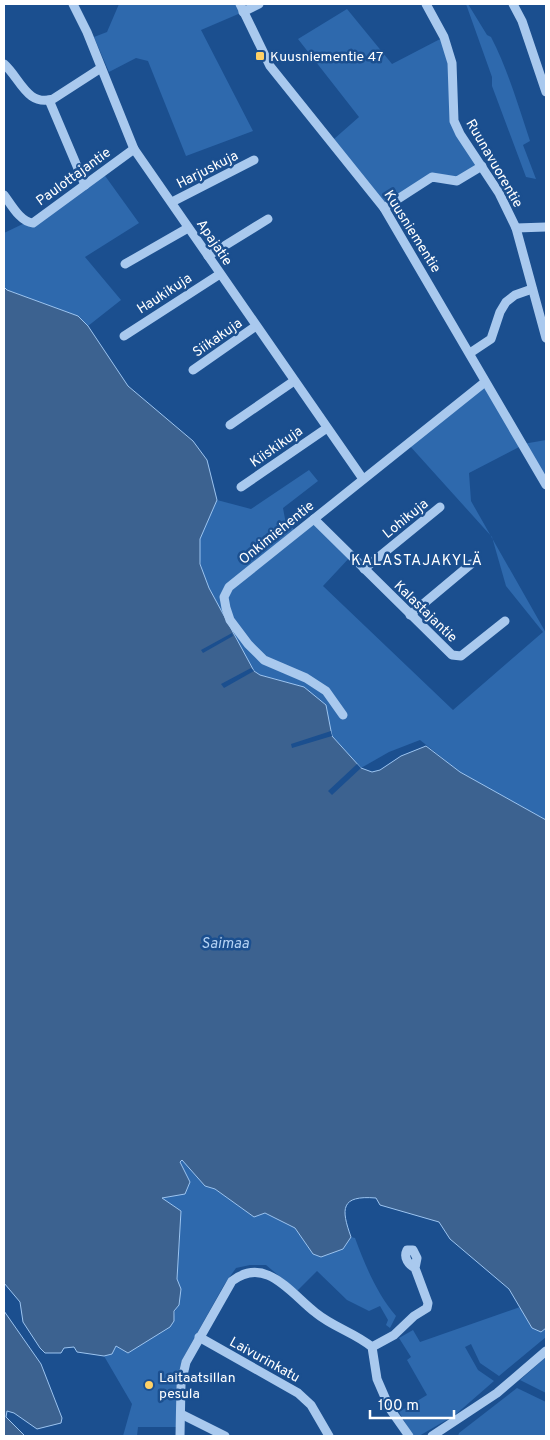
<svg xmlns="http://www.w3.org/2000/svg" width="550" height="1440" font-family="Overpass,sans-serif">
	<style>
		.green { fill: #2e69ad }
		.water { fill: #3c6290; stroke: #9cc4f0 }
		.pier { fill: #1b4f8f }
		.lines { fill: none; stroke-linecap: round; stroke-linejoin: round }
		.minor { stroke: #a9c9ee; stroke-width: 9 }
		.poi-dot { fill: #ffd166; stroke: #1b4f8f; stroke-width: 2 }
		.labels { text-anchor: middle; stroke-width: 5; stroke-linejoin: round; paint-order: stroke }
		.poi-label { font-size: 14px; fill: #fff; stroke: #1b4f8f; text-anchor: start }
		.street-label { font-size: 14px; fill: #fff; stroke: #1b4f8f }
		.neighbourhood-label { font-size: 15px; letter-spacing: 1px; fill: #fff; stroke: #1b4f8f }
		.water-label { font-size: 15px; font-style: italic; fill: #b5d3f5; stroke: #1b4f8f }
	</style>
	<rect width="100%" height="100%" fill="#1b4f8f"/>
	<g class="green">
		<polygon points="119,4 240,4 243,12 201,30 253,131 186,156 148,61 136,58 109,72 94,37 107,32"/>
		<path d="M466,4H468L487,35L491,37C508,70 518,105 530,141L523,145L536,179L526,177L492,86V77Z"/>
		<polygon points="347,9 392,64 444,37 452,63 455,121 482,166 457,181 432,177 385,205 334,139 359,117 298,39"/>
		<polygon points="103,173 139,223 85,257 121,300 88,326 78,316 7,290 4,287 4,233 27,222"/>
		<path d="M485,382L523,444L546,440V485L523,445L469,473L471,501L546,633V820L460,772L420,740L389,752L361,768L332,736L325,705L304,687L260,675L251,668C233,636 192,576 200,538C203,525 212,512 217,500L251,509L309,470L318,481L283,508L285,519L297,533L314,519L351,556L323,586L453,710L543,632L506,586L492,537L409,445Z"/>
		<path d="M183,1160L205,1186L215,1189L254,1217L265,1213L295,1228L313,1254L321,1257L343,1249L351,1237L355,1238C365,1265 377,1294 396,1316L390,1328L386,1325L388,1320L380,1306L369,1311L347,1300L317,1271L297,1291L266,1265H250L236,1268L224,1285L182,1360L176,1384V1427H138L137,1436H123L132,1404L104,1356L112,1354L116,1346L128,1353L174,1321C174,1305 184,1296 177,1279L181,1211L161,1198L190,1182L180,1162Z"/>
		<polygon points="520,1307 532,1328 541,1332 546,1328 546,1337 499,1376 480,1363 471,1344 465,1347 478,1370 494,1381 455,1415 419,1436 413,1436 399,1412 427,1395 407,1360 411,1357 399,1338 413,1330 420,1342"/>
		<polygon points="546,1357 546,1393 520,1380"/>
		<polygon points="517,1388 546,1402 546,1436 458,1436 459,1433"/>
	</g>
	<g class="water">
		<path d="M4,287L7,290L78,316L88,326L128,386L193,441L207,460L217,500L200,539V564L209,588L254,671L260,675L304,687L326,705L332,736L361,768L372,772L380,770L401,756L426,746L460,772L546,820V1328L541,1332L532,1328L509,1289L450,1239L439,1222L380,1205L376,1198C340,1195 341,1209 351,1237L343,1249L321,1257L313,1254L295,1228L265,1213L254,1217L215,1189L205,1186L182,1160L180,1162L190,1182L185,1194L162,1198L181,1211L177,1279L181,1289L179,1305L174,1311V1321L170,1327L128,1353L116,1346L112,1354L104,1356L77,1352L74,1347L64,1348L61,1353H45L40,1348L23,1322L20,1302L4,1283Z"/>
		<polygon points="4,1311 41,1364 62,1418 61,1423 37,1429 14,1413 7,1411 6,1417 25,1436 4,1436"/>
	</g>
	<g class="pier">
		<polygon points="232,633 233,636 203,653 201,650"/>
		<polygon points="251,668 254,671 224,688 221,684"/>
		<polygon points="331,731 332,736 292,748 291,744"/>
		<polygon points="357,764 361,768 332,795 328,791"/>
	</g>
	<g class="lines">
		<g class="minor">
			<polyline points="73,4 87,32 134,149 363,479"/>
			<polyline points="240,4 270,66 384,208 546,485"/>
			<polyline points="426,4 444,37 452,63 454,121 460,134 499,193 516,228 546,338"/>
			<polyline points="513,4 522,21 546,92"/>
			<polyline points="243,12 259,4"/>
			<path d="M4,64C20,78 27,107 53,99L101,68"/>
			<polyline points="49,100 85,185"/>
			<path d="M4,195C11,204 20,222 33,223L134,149"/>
			<polyline points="172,202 254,160"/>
			<polyline points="384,208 432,177 457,181 482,166"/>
			<polyline points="516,228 546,227"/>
			<polyline points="208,256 268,219"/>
			<polyline points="125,264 188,228"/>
			<polyline points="124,336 220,274"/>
			<polyline points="470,353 491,339 500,312 506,302 515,295 532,289"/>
			<polyline points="193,370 256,326"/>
			<polyline points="230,425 294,381"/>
			<polyline points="241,487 327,428"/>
			<polyline points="314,519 452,655 461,656 505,621"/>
			<polyline points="364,569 440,507"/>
			<polyline points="410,615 471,564"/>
			<polyline points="343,715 326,691 306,678 264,660 248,644 230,620 226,608 224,597 229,587 485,382"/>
			<polyline points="199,1337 298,1393 311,1405 329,1436"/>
			<path d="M372,1347L394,1335L414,1316L427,1308L428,1303L415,1268L417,1258L413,1250H407C403,1258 409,1265 415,1268"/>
			<polyline points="181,1414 225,1436"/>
			<path d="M180,1436L181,1384L186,1362L232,1281C266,1255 291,1294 316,1313C333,1327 355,1333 372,1347L377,1379L390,1409L409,1436"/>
			<polyline points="432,1436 497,1393 546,1351"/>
		</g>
	</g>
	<g class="poi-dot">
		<rect x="255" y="51" width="10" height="10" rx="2.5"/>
		<circle cx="149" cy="1385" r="5"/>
	</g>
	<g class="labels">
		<g class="poi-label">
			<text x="270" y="61">Kuusniementie 47</text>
			<text x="159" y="1382">Laitaatsillan<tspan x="159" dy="16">pesula</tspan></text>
		</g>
		<g class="street-label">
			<text transform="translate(495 163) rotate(60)" y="5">Ruunavuorentie</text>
			<text transform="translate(207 169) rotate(-27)" y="5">Harjuskuja</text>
			<text transform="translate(73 176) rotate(-36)" y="5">Paulottajantie</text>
			<text transform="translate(413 231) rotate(58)" y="5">Kuusniementie</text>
			<text transform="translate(215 242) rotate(56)" y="5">Apajatie</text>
			<text transform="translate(164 293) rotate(-33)" y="5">Haukikuja</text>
			<text transform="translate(217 337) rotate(-35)" y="5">Siikakuja</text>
			<text transform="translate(276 446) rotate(-35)" y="5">Kiiskikuja</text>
			<text transform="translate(405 518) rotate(-39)" y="5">Lohikuja</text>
			<text transform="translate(276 532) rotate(-39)" y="5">Onkimiehentie</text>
			<text transform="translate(426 611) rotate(44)" y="5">Kalastajantie</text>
			<text transform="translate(265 1359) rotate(29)" y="5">Laivurinkatu</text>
		</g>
		<g class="neighbourhood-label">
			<text x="417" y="565">KALASTAJAKYLÄ</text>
		</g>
		<g class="water-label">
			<text x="225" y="948">Saimaa</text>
		</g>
	</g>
	<rect width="550" height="1440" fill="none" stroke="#ffffff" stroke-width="10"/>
	<path d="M370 1410v8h84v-8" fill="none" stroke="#ffffff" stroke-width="2.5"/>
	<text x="378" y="1410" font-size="15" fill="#ffffff" stroke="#1b4f8f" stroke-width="4" paint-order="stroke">100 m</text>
</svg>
